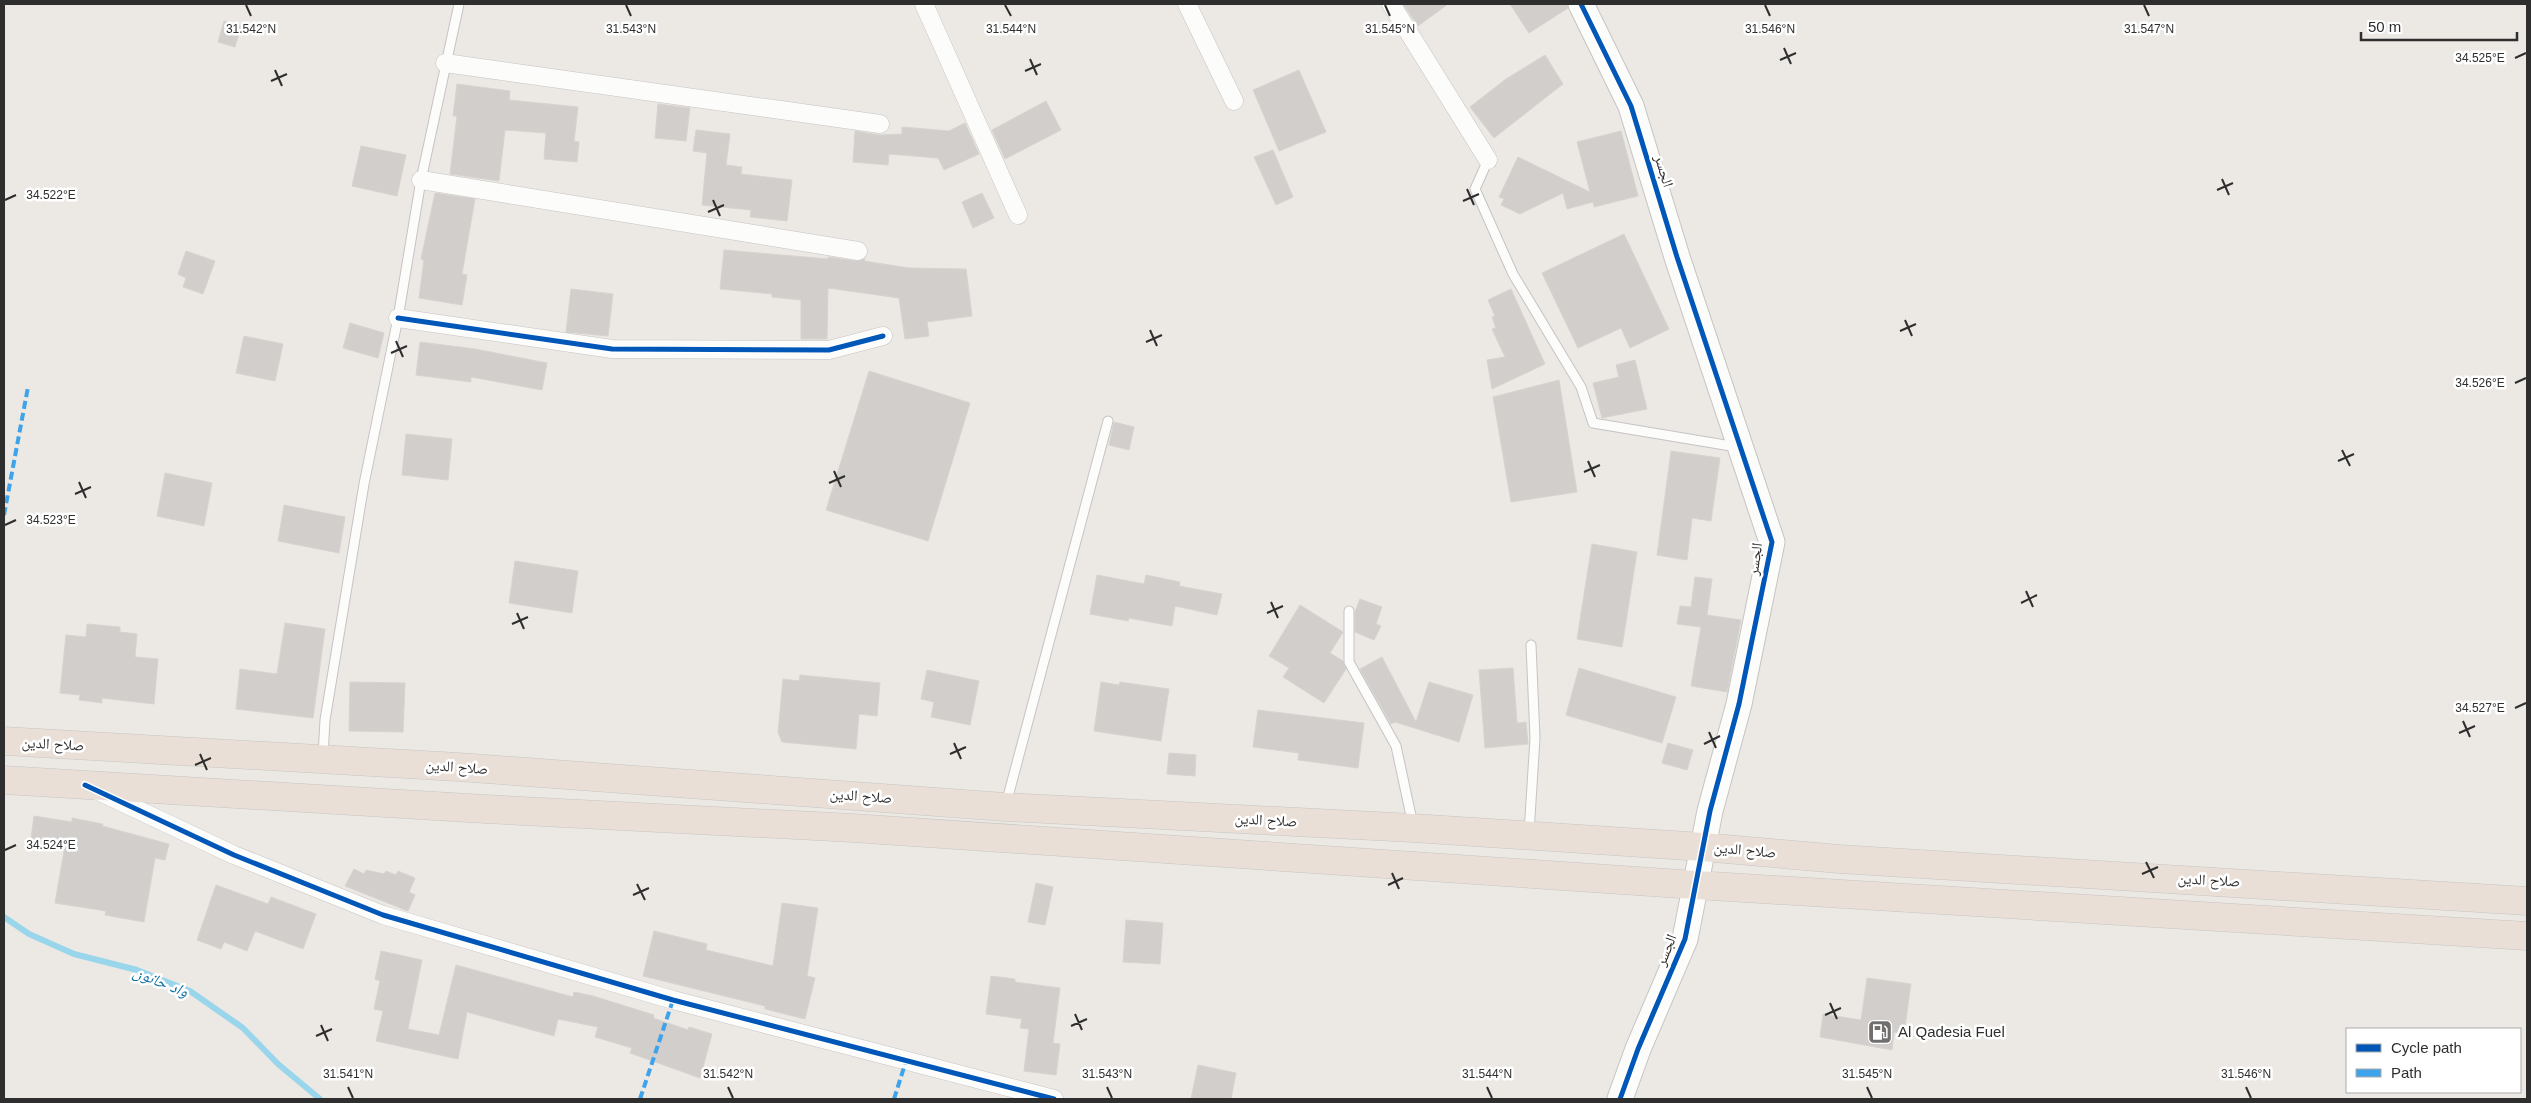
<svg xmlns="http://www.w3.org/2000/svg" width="2531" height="1103" font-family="Arial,'Noto Naskh Arabic',sans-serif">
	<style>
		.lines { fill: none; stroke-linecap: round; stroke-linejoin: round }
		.stream { stroke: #99d6ec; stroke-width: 6 }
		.building { fill: #d1cecb; stroke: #d7d4d0 }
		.lane-casing { stroke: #c5c4c5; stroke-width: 11 }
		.street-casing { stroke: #c5c4c5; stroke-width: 19 }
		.secondary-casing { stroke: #c5c4c5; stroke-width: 27 }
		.highway-casing { stroke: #c6c5c4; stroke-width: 29 }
		.lane { stroke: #fcfcfb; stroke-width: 9 }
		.street { stroke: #fcfcfb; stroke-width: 18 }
		.secondary { stroke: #fcfcfb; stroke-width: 25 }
		.highway { stroke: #eadfd6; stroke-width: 28 }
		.quiet { stroke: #3ea3eb; stroke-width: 4; stroke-dasharray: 8 4; stroke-linecap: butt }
		.cycleway-casing { stroke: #fff; stroke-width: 8 }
		.cycleway { stroke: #0057b8; stroke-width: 5 }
		.ticks { fill: none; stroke: #2e2e2e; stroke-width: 2 }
		.labels { text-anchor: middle; stroke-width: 5; stroke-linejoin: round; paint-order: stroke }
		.street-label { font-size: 15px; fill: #2e2e2e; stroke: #fff }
		.poi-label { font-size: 15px; fill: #2e2e2e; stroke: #fff; text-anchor: start }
		.water-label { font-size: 16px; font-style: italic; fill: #0d6fa3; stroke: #fff }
		.ticks-label { font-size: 12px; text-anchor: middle; fill: #2e2e2e; stroke: #fff; stroke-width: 5; stroke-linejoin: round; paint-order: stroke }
	</style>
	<rect width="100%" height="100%" fill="#ece8e4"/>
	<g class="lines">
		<polyline class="stream" points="4,917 29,934 74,954 137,970 190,991 243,1028 278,1064 320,1099"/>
	</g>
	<g class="building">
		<polygon points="1403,4 1448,4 1418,26"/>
		<polygon points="1510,4 1567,4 1568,8 1529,33"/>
		<polygon points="224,21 241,26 235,47 218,42"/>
		<polygon points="1545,55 1563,84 1494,138 1470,107 1506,79"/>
		<polygon points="1299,70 1326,132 1279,151 1253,90"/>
		<polygon points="457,84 510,91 509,100 578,107 574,141 579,142 577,162 544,159 546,133 505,130 499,181 450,174 457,116 453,116"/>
		<polygon points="1046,101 1061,130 1005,159 992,130"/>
		<polygon points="658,104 690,108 686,141 655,138"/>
		<polygon points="965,123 979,154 944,170 938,158 889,154 888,165 853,162 855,131 879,135 902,134 902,127 949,131"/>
		<polygon points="696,130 730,134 726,165 742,167 741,174 792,180 787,221 750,217 751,210 702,205 707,153 693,151"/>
		<polygon points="1621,131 1638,196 1594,207 1593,202 1567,209 1563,193 1520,214 1501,205 1504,199 1499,197 1518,157 1590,192 1577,142"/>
		<polygon points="361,146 406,155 397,196 352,186"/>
		<polygon points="1273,150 1293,197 1276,205 1254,157"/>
		<polygon points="435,193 475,199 462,274 467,275 462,305 419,298 424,260 421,259"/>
		<polygon points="982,193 994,218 973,228 962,202"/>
		<polygon points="1624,234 1669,329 1630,348 1621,328 1578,348 1542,273"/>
		<polygon points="724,250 828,259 828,257 856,261 865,259 864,261 909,268 966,269 972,316 927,322 929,336 905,339 899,298 828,288 827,339 801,339 801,300 772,297 772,294 720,289"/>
		<polygon points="186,251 215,261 203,294 183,287 186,278 178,274"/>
		<polygon points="571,289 613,294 608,336 566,332"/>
		<polygon points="1511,289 1545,364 1492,389 1487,360 1505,357 1492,329 1496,328 1492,317 1495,316 1488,300"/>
		<polygon points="350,323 384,333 378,358 343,348"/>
		<polygon points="244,336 283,344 275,381 236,373"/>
		<polygon points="420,342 475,349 547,363 542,390 471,377 471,382 416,375"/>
		<polygon points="1635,360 1647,409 1602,418 1593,383 1619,377 1616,365"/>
		<polygon points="869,371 970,403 928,541 826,510"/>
		<polygon points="1559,380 1577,492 1511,502 1493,397"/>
		<polygon points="1114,422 1134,427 1129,450 1109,445"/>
		<polygon points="406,434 452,439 448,480 402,475"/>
		<polygon points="1671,451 1720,458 1711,521 1692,518 1687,560 1657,555"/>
		<polygon points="165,473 212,483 204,526 157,516"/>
		<polygon points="284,505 345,517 339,553 278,541"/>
		<polygon points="1592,544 1637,552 1622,647 1577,639"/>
		<polygon points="515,561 578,571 572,613 509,603"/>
		<polygon points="1097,575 1144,584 1146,575 1180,582 1179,586 1222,594 1217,615 1175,606 1172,626 1129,618 1128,621 1090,614"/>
		<polygon points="1695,577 1712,579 1707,615 1741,620 1727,692 1691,686 1701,627 1677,624 1680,606 1691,607"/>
		<polygon points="1360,599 1382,607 1376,624 1381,626 1374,640 1355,632 1355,612"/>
		<polygon points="1300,605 1343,632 1330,653 1343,661 1346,669 1324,703 1283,677 1289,668 1269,656"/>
		<polygon points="285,623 325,629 313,718 236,709 240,669 277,674"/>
		<polygon points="87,624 120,627 120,632 137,634 135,657 158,659 154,704 102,698 102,703 79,700 80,695 60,693 66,635 86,637"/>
		<polygon points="1382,657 1416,722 1429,682 1473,695 1459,742 1395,722 1391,724 1360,669"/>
		<polygon points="1513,668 1517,723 1526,722 1528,744 1485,748 1479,670"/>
		<polygon points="1579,668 1676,697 1662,743 1566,715"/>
		<polygon points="927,670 979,681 970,725 931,717 934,702 921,699"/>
		<polygon points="800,675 880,683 877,716 859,714 856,749 782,742 778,732 783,679 799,681"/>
		<polygon points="350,682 405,683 403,732 349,731"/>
		<polygon points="1101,682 1119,685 1120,682 1169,689 1161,741 1094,731"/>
		<polygon points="1258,710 1364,723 1358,768 1298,760 1299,753 1253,747"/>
		<polygon points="1668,743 1693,750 1687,770 1662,763"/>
		<polygon points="1169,753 1196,755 1195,776 1167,774"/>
		<polygon points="34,816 72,822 72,818 103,824 102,826 169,844 165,860 155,858 144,922 105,915 106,911 55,903 64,851 30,846"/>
		<polygon points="354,869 364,874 366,870 384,874 386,871 396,875 398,871 415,878 409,892 415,895 408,911 345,886"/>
		<polygon points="1036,883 1053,887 1045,925 1028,922"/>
		<polygon points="216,885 268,904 271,897 316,914 303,949 255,931 247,951 224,942 221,949 197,940"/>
		<polygon points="782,903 818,908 807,976 815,978 805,1019 765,1009 765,1006 643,976 654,931 707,944 706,950 773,966"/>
		<polygon points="1126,920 1163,923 1160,964 1123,962"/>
		<polygon points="381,951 422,960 408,1029 439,1035 456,965 573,997 574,992 593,996 654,1015 653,1018 688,1030 689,1027 712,1034 700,1078 630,1053 632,1048 595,1037 598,1027 558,1019 554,1036 467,1012 458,1059 376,1041 383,1011 374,1009 380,981 375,979"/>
		<polygon points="991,976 1015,979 1015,982 1060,988 1053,1043 1060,1044 1056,1075 1024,1071 1029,1029 1020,1028 1022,1019 986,1014"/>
		<polygon points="1867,978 1911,984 1904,1034 1894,1032 1892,1050 1820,1037 1823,1014 1861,1020"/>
		<polygon points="1198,1065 1236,1073 1231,1099 1191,1099"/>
	</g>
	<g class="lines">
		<defs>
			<g id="lane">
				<polyline points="1488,160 1475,189 1513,274 1581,387 1593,423 1737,447"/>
				<polyline points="1349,611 1349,662 1396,746 1413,825"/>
				<polyline points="323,756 325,720 364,484 398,318 421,180 459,4"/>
				<polyline points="1006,804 1108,421"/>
				<polyline points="1529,833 1535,738 1531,645"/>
			</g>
			<g id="street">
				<polyline points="924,4 1018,215"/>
				<polyline points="1187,4 1234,101"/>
				<polyline points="1391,4 1488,160"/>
				<polyline points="445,63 880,124"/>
				<polyline points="421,180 858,251"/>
				<polyline points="398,318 612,349 829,350 883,336"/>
				<polyline points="98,791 234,855 383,915 673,1000 1054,1099"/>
			</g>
			<polyline id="secondary" points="1581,4 1631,106 1677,257 1772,542 1739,704 1710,811 1685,939 1638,1049 1620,1099"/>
			<g id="highway">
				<polyline points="4,741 458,767 1005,807 1413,828 1703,847 1839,859 2527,901"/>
				<polyline points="4,780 485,809 853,828 1696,885 2527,936"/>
			</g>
		</defs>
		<use href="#lane" class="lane-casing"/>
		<use href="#street" class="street-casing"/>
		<use href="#secondary" class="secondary-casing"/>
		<use href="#highway" class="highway-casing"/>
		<use href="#lane" class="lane"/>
		<use href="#street" class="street"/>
		<use href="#secondary" class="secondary"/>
		<use href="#highway" class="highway"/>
		<g class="quiet">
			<polyline points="4,515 28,387"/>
			<polyline points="640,1099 673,1000"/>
			<polyline points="894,1099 906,1061"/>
		</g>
		<defs>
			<g id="cycleway">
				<polyline points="1581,4 1631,106 1677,257 1772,542 1739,704 1710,811 1685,939 1638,1049 1620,1099"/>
				<polyline points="398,318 612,349 829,350 883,336"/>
				<polyline points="85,785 234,855 383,915 673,1000 1054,1099"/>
			</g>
		</defs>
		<use href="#cycleway" class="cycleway-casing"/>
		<use href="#cycleway" class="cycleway"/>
	</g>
	<path class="ticks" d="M246,5L251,16M626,5L631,16M1005,5L1011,16M1385,5L1390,16M1765,5L1770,16M2144,5L2149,16M1784,48L1791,64M2515,58L2526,53M1030,59L1037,75M1780,60L1796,53M275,70L282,86M1025,71L1041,64M271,81L287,74M2222,179L2229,195M1467,189L1474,205M2217,190L2233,183M5,200L16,195M713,200L720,216M1463,201L1479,194M708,212L724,205M1905,320L1912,336M1150,330L1157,346M1900,331L1916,324M396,341L403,357M1146,342L1162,335M391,353L407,346M2515,383L2526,378M2342,450L2350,466M1588,461L1595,477M2338,461L2354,454M834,471L841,487M1584,472L1600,465M79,482L86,498M829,483L845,476M75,494L91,487M5,525L16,520M2026,591L2033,607M1271,602L1278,618M2021,603L2037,595M517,613L524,629M1267,613L1283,606M512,624L528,617M2515,708L2526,703M2463,721L2470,737M1709,732L1716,748M2459,733L2475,726M954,743L961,759M1704,744L1720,736M200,754L207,770M950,754L966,747M195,765L211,758M5,850L16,845M2146,862L2154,878M1392,873L1399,889M2142,874L2158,867M637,884L645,900M1388,885L1403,878M633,895L649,888M1830,1003L1837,1019M1075,1014L1082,1030M1825,1015L1841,1008M321,1025L328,1041M1071,1026L1087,1019M316,1036L332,1029M348,1087L353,1098M728,1087L733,1098M1107,1087L1112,1098M1487,1087L1492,1098M1867,1087L1872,1098M2246,1087L2251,1098"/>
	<defs>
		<symbol id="fuel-square" viewBox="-11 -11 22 22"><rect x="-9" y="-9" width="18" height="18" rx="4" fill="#706f6e" stroke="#fff"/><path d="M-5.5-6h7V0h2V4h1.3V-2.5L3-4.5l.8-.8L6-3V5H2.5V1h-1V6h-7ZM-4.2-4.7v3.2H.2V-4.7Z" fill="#fff"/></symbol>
	</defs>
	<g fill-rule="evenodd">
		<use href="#fuel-square" x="1866" y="1018" width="28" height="28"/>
	</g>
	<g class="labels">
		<g class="street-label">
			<text transform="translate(1664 171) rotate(73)" y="5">الجسر</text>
			<text transform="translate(1755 559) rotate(-82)" y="5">الجسر</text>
			<text transform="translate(53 744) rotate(3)" y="5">صلاح الدين</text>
			<text transform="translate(457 767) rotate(4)" y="5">صلاح الدين</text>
			<text transform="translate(861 796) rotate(4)" y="5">صلاح الدين</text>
			<text transform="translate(1266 820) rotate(3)" y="5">صلاح الدين</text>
			<text transform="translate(1745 850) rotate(5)" y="5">صلاح الدين</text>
			<text transform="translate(2209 880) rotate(3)" y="5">صلاح الدين</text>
			<text transform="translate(1666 950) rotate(-68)" y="5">الجسر</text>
		</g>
		<g class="poi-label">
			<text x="1898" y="1037">Al Qadesia Fuel</text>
		</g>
		<g class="water-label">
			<text transform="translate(161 981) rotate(22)" y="6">واد حانون</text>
		</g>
	</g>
	<g class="ticks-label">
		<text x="1011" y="33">31.544°N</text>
		<text x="1390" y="33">31.545°N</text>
		<text x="1770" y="33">31.546°N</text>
		<text x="2149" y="33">31.547°N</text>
		<text x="251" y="33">31.542°N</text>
		<text x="631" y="33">31.543°N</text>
		<text x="2480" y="62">34.525°E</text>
		<text x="51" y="199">34.522°E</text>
		<text x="2480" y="387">34.526°E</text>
		<text x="51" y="524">34.523°E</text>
		<text x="2480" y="712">34.527°E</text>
		<text x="51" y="849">34.524°E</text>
		<text x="348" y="1078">31.541°N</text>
		<text x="728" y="1078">31.542°N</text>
		<text x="1107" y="1078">31.543°N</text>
		<text x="1487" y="1078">31.544°N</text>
		<text x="1867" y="1078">31.545°N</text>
		<text x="2246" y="1078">31.546°N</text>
	</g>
	<rect width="2531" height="1103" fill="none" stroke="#2e2e2e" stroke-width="10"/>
	<rect x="2346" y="1028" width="175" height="65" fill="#ffffff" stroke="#ababab"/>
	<rect x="2356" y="1044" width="25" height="8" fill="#0057b8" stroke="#ababab"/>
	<text x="2391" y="1053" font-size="15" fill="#2e2e2e">Cycle path</text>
	<rect x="2356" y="1069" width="25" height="8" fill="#3ea3eb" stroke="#ababab"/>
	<text x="2391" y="1078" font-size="15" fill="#2e2e2e">Path</text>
	<path d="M2361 32v8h156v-8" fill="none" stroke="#2e2e2e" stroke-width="2.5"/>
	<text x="2368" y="32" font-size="15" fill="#2e2e2e" stroke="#ffffff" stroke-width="4" paint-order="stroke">50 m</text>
</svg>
